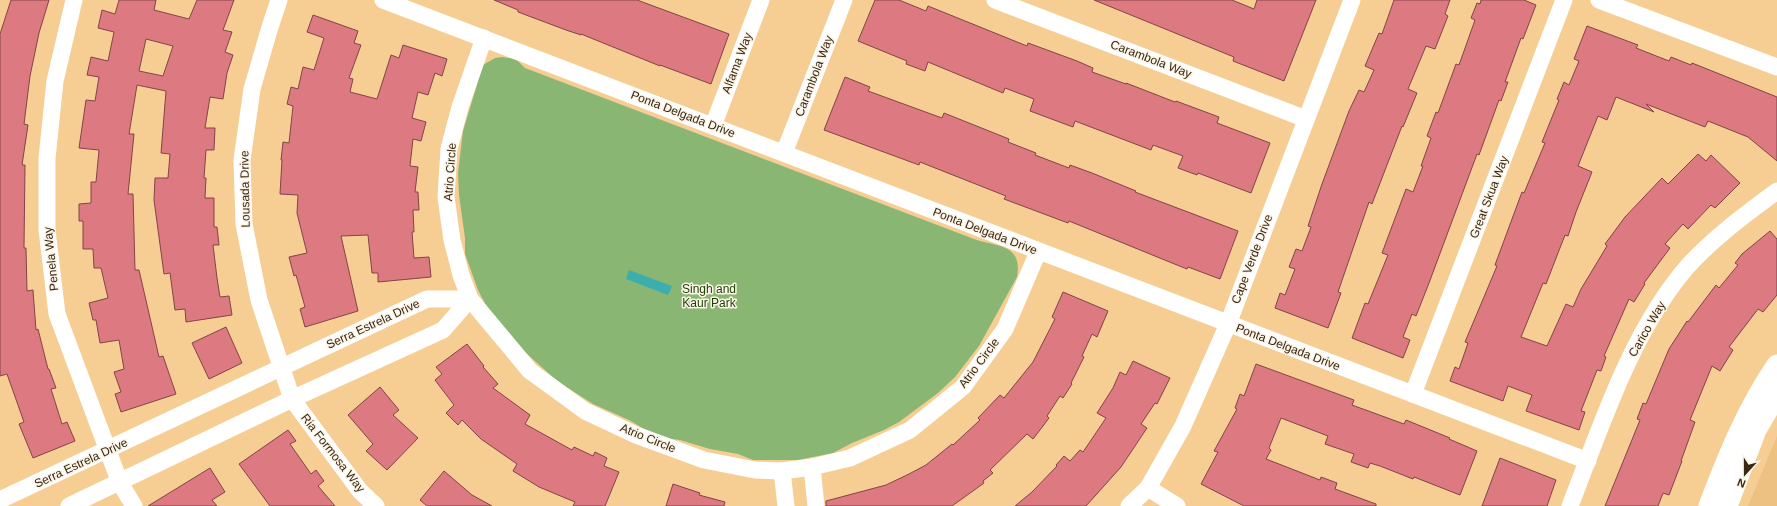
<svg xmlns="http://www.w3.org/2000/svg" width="1777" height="506" font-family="Helvetica,sans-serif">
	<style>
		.built { fill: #edc182 }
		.green { fill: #8ab674 }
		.water { fill: #3daeae }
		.building { fill: #dc7981; stroke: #834449; fill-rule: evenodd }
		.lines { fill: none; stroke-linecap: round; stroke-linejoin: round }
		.minor { stroke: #fff; stroke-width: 17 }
		.tertiary { stroke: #fff; stroke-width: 21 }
		.labels { text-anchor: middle; stroke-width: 3; stroke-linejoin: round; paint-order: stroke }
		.street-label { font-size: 12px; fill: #382811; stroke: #fcf4e9 }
		.park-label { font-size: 12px; fill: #1c3e03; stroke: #fcf4e9 }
	</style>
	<rect width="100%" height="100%" fill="#f6cd93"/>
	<polygon class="built" points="1777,436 1777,506 1748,506"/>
	<path class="green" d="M502,57L516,59L525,68L974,239C996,247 1023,243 1017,277L979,346L955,377L938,393L899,422L884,430L852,443L833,453L798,460H753L738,454L710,449L680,440L664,438L644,429L629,420L593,404L557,381L525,352L487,307L478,290L465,254V238L459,195L458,173L463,131L483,65L495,58Z"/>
	<polygon class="water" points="629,270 672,286 668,295 626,279"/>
	<g class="building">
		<polygon points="11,0 49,0 39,33 30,76 24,124 28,125 22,165 25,165 24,248 26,248 27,291 33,290 36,330 38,329 48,369 49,369 56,388 51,389 62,424 67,422 75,441 33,458 19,424 24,422 7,374 0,376 0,34"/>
		<path d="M119,0H156L154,10L189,19L197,0H234L223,30L232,32L225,52L233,55L227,73L223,99L210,97L205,128H215L214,150H206L204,178H206L205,198H214V227H217L219,245H213L217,278L220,297L229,296L232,315L186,322L185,309L175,310L170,273L164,274L154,200L155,178H168L170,154L161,153L166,91L137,85L129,134H134L128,194H133L135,270H139L159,357L163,356L176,394L121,412L115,394L121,392L114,372L124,369L119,340L100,343L96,320H93L89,303L108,298L101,268H94L93,249H83V221H79V204L91,203V182H96L99,150L79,148L86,100L95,101L99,77L87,75L91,57L108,61L114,32L98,28L102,10L115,14ZM146,39L173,46L163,76L139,71Z"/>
		<polygon points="494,0 637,0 729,34 711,84 660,65 660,66 581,34 581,35 566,30 518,12 518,10"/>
		<polygon points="875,0 899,0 926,11 928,6 1027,46 1028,43 1077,61 1093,68 1092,72 1126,84 1126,83 1175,102 1176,101 1219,117 1217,123 1270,143 1251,193 1198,173 1197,175 1178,168 1183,156 1153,145 1151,150 1075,121 1073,127 1030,111 1034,99 1005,88 1003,93 928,62 925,71 906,64 907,61 858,41"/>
		<polygon points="1094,0 1232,0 1254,9 1257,0 1316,0 1284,81 1233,61 1234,57"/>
		<polygon points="1394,0 1450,0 1445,14 1448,16 1435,49 1426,46 1408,89 1417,93 1403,127 1402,126 1372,204 1369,202 1338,292 1341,293 1328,328 1275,308 1280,293 1285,295 1295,269 1289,267 1296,249 1302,251 1311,227 1308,226 1322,184 1349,111 1359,90 1364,92 1374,70 1365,66 1379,33 1382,34"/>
		<polygon points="1481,0 1524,0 1536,5 1523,39 1521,38 1505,82 1508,82 1501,101 1499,100 1479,155 1477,154 1429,283 1416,316 1412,314 1403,337 1410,340 1403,358 1352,338 1365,303 1368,304 1388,255 1382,253 1406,189 1413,192 1423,166 1421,166 1431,138 1427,136 1436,112 1438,113 1456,64 1459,65 1475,20 1471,18 1477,3 1480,4"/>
		<polygon points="313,15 358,31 354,43 361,45 349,78 353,79 350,92 377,99 391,55 399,58 403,45 447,59 442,76 435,73 428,95 418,92 412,118 426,122 421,141 413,139 410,166 418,167 415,192 418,192 419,210 413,210 414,232 412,232 414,258 429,257 431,277 378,282 378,273 372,273 368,235 341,236 358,311 305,327 300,309 305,307 296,275 294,276 289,257 307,253 297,213 298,195 280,194 282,160 281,160 283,142 289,143 293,106 287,104 291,87 298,89 303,67 314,70 324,38 307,32"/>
		<polygon points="1587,26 1638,45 1636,48 1669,61 1671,57 1691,65 1692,63 1777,97 1777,161 1748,137 1708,121 1705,127 1646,104 1654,112 1616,97 1607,120 1598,116 1578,166 1592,172 1576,212 1568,236 1565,235 1546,284 1543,283 1521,337 1547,346 1566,304 1573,307 1581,289 1607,246 1605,244 1625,217 1662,178 1668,184 1698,154 1706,161 1711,155 1740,183 1715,208 1711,205 1688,229 1683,224 1665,244 1670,248 1644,283 1645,284 1634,302 1629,299 1604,356 1606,357 1601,371 1597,370 1581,411 1585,412 1579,430 1526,411 1532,395 1508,386 1503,401 1450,381 1455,367 1459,369 1468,343 1465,342 1497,266 1495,265 1522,192 1524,193 1545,143 1542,142 1559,100 1557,99 1564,82 1569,85 1579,61 1574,59"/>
		<polygon points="845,77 870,87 868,91 942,118 944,113 1009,139 1008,142 1036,153 1035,155 1069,168 1070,165 1092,173 1136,191 1135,192 1238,231 1220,279 1188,267 1187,269 1172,263 1069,221 1068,223 1004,199 1006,196 920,162 919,165 824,130"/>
		<polygon points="1770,231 1777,239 1777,295 1763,312 1758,309 1729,347 1733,350 1720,371 1712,366 1690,420 1695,422 1681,461 1682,461 1669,495 1663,493 1658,506 1605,506 1640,420 1637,419 1643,403 1646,404 1669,349 1687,321 1688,322 1716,285 1719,288 1738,265 1735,263 1742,254"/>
		<polygon points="1063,292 1108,311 1097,337 1092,334 1082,356 1084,357 1071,383 1072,384 1063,398 1060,396 1047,416 1049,418 1043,426 1033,439 1027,434 990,470 993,473 983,481 984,483 952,506 826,506 826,501 886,485 909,474 926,465 952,444 953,445 980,420 978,418 1000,395 1004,398 1033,362 1055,319 1052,317"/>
		<polygon points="226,327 242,363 209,379 192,343"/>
		<polygon points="467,344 484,366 483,367 498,384 493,388 530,415 525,424 572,450 574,447 593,456 595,452 607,458 604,466 619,472 605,506 573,506 575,502 539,487 513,471 517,464 481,439 462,420 458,425 446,413 454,405 435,380 442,374 436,367"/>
		<polygon points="1133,361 1170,378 1157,404 1155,403 1141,424 1147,428 1121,467 1086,506 1015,506 1032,492 1057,466 1056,465 1064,456 1070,461 1080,450 1083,452 1106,418 1097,413 1113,388 1120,372 1126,375"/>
		<polygon points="1256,364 1354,400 1352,405 1404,424 1406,420 1450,438 1449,439 1477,451 1460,495 1414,477 1413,479 1380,466 1370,463 1368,468 1351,462 1354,454 1325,444 1328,436 1281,418 1269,448 1271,450 1266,459 1320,480 1321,477 1337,483 1335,489 1376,504 1376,506 1244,506 1201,484 1218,452 1214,451 1237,409 1235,408 1240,394 1244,396"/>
		<polygon points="380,387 399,410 393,415 418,438 387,470 366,451 373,444 348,415"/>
		<polygon points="288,430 296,441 290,444 311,474 316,470 324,481 318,486 335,506 270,506 239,464"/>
		<polygon points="1500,458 1556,480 1547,506 1482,506"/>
		<polygon points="210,468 225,492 212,500 217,506 148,506"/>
		<polygon points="444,471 472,495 492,506 427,506 420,500"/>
		<polygon points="673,484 700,493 699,495 725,502 724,506 666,506"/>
	</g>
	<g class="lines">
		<g class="minor">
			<polyline points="74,0 55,81 47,158 47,230 57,314 120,483 134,506"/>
			<polyline points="279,0 270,27 252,89 242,160 244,224 259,300 292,399 360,491 376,506"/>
			<polyline points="383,0 1588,461"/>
			<polyline points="995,0 1306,119"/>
			<polyline points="1599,0 1777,67"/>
			<polyline points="484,38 460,107 449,149 446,197 452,240 461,275 470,299 530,371 585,411 636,435 704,460 755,470 782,471 812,467 850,458 910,430 963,387 1005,329 1038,252"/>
			<polyline points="713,126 761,0"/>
			<polyline points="784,153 844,0"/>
			<polyline points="1413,394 1564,0"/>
			<polyline points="812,467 816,506"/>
			<polyline points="782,471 786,506"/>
			<polyline points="1148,488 1177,506"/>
			<polyline points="0,500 427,299 470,299"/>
			<polyline points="69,506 292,399 443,330 470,299"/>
			<polyline points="1129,506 1148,488 1183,426 1228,324 1352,0"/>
			<path d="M1570,506C1601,427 1631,332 1687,267C1713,238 1746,214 1777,191"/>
		</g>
		<g class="tertiary">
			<path d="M1709,506C1728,456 1747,409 1777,365"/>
			<polyline points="1727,506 1756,430 1777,394"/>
		</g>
	</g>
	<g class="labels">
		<g class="street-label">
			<text transform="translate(1151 59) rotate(21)" y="4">Carambola Way</text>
			<text transform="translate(737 63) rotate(-69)" y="4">Alfama Way</text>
			<text transform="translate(814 76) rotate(-69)" y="4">Carambola Way</text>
			<text transform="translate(683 114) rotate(21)" y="4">Ponta Delgada Drive</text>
			<text transform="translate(450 172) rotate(-86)" y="4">Atrio Circle</text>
			<text transform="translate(245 189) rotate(-91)" y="4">Lousada Drive</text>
			<text transform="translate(1489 197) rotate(-69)" y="4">Great Skua Way</text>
			<text transform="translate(985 231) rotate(21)" y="4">Ponta Delgada Drive</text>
			<text transform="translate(51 259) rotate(-96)" y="4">Penela Way</text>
			<text transform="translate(1252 259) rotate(-69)" y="4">Cape Verde Drive</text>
			<text transform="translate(373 324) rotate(-25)" y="4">Serra Estrela Drive</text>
			<text transform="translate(1647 329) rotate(-60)" y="4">Carico Way</text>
			<text transform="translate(1288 347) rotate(21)" y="4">Ponta Delgada Drive</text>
			<text transform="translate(979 363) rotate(-53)" y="4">Atrio Circle</text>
			<text transform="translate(648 438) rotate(22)" y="4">Atrio Circle</text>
			<text transform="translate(333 453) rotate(52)" y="4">Ria Formosa Way</text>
			<text transform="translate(81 463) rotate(-25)" y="4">Serra Estrela Drive</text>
		</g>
		<g class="park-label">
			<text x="709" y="293">Singh and<tspan x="709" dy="14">Kaur Park</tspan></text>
		</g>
	</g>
	<g transform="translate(1745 474) rotate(201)" stroke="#fcf4e9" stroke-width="3" paint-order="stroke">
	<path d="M0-3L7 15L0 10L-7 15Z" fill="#382811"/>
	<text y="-6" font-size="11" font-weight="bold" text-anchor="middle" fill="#382811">N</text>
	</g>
</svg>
